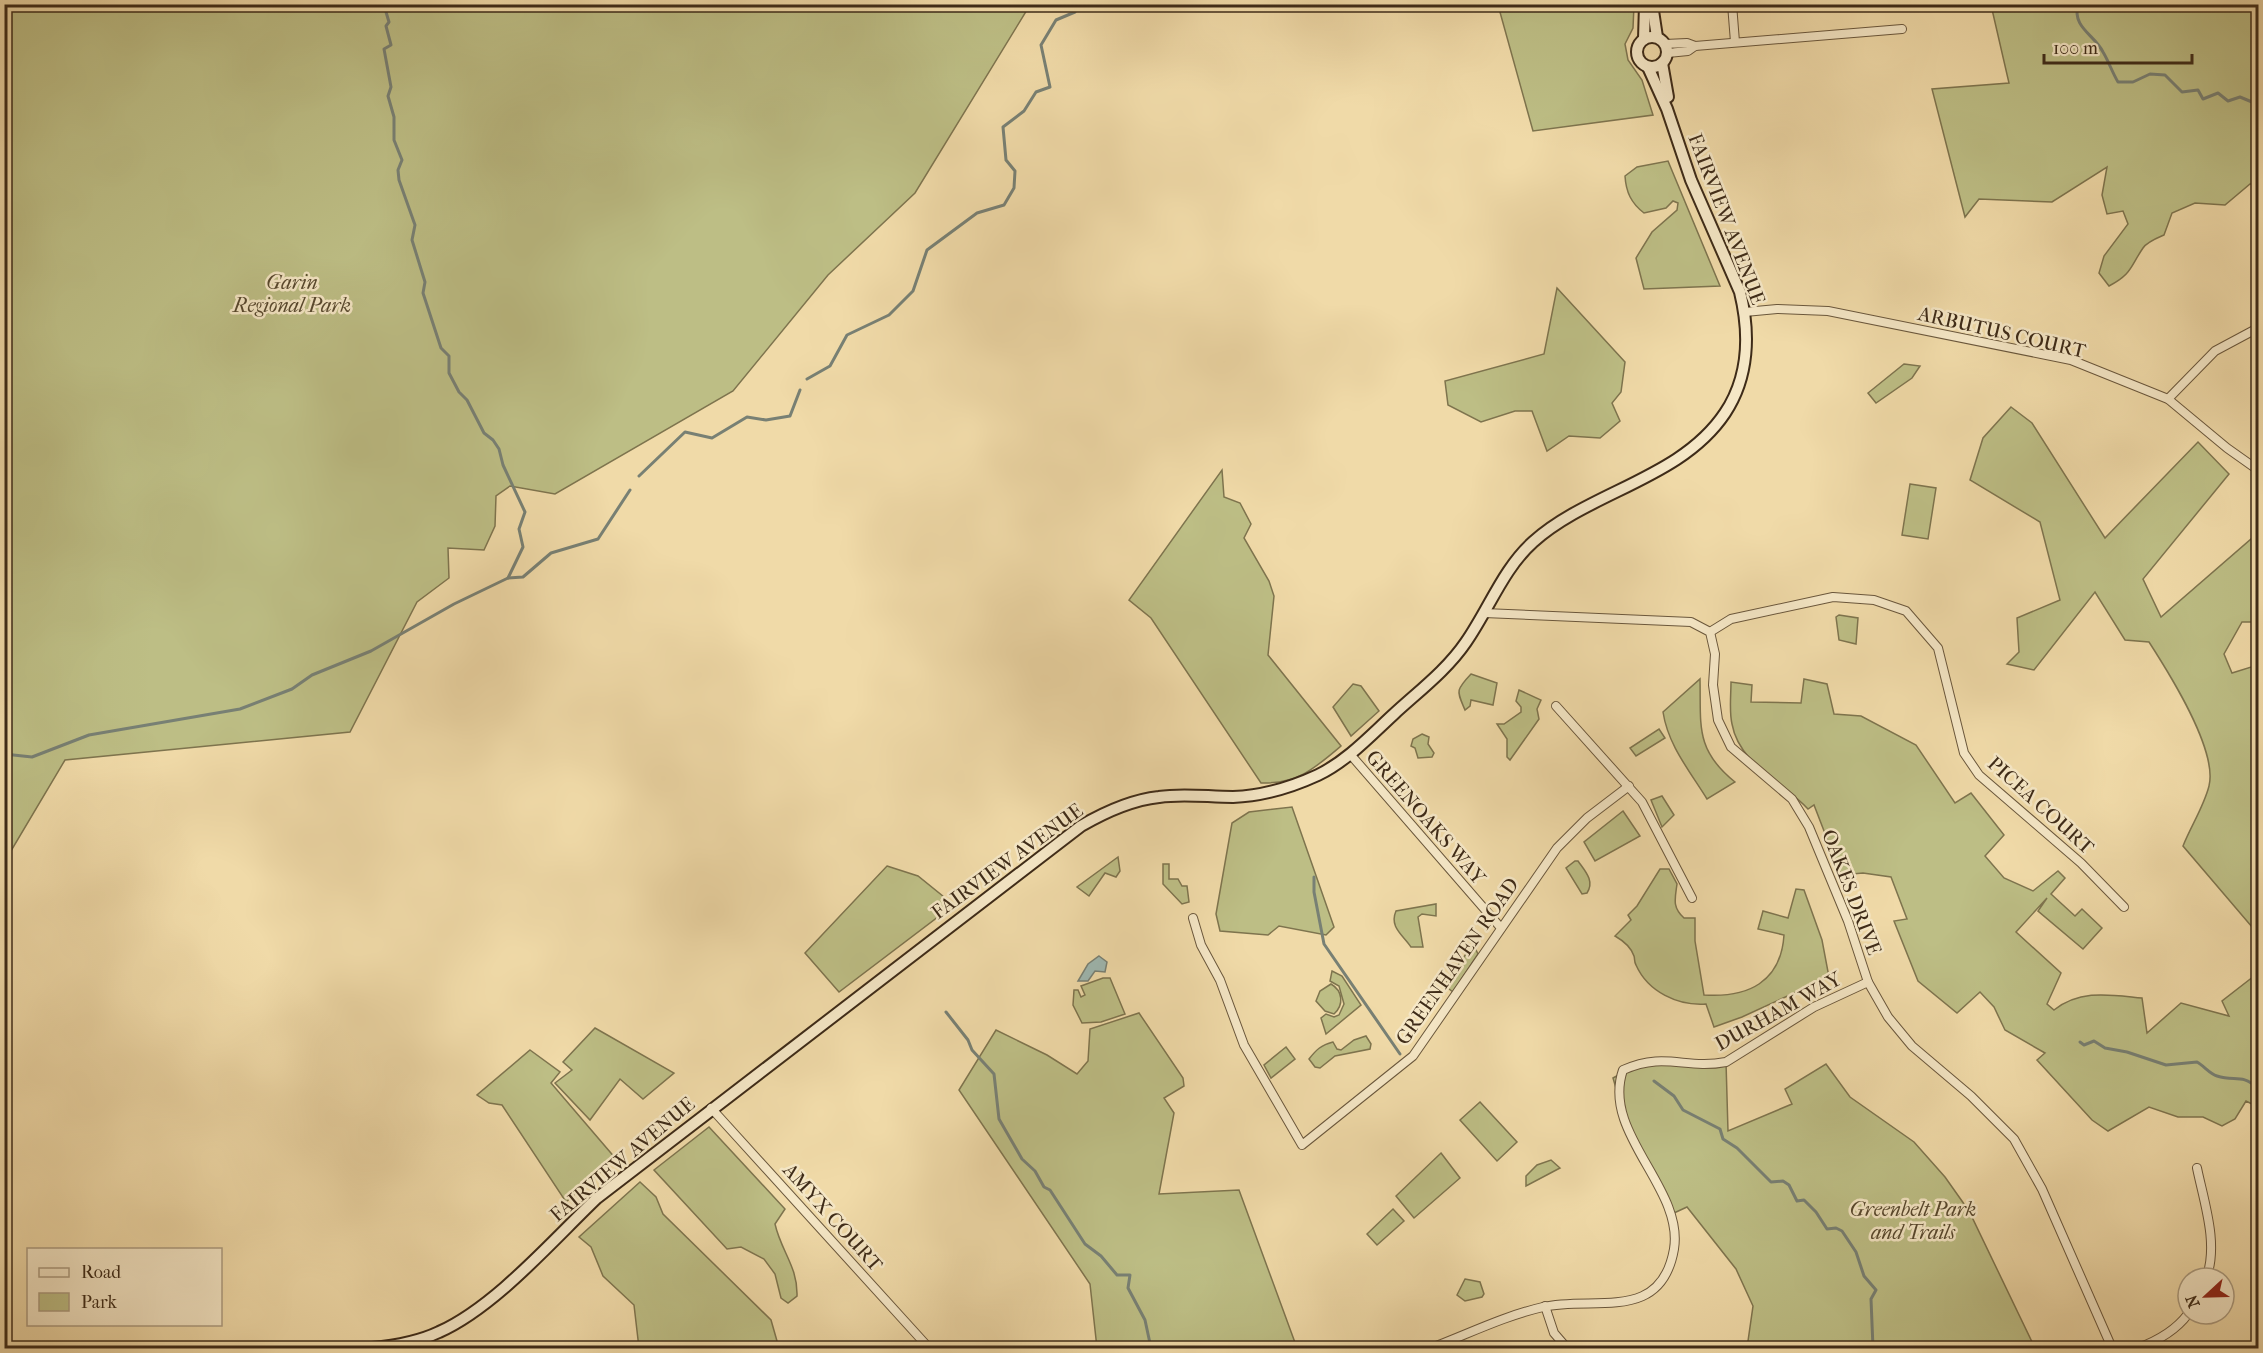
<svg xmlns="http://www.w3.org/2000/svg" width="2263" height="1353" font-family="'IM FELL French Canon',serif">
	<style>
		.green { fill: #bdbe85; stroke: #7e744e; stroke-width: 1.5 }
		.water { fill: #9eb8b2; stroke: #788074; stroke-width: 1.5 }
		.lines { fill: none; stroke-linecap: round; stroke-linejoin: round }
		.stream { stroke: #788074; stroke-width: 3 }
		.street-casing { stroke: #6a573c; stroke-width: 10 }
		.secondary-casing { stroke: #3e2b18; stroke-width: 14 }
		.street { stroke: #f5e7c6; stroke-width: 8 }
		.secondary { stroke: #f5e7c6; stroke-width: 10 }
		.labels { text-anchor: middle; stroke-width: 5; stroke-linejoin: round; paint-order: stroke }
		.street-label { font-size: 20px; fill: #3e2b18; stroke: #f5e7c6 }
		.park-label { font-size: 20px; font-style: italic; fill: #57482e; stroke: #f5e7c6 }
	</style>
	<rect width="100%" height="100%" fill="#f0daa8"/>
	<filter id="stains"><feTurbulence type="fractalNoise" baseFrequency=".00333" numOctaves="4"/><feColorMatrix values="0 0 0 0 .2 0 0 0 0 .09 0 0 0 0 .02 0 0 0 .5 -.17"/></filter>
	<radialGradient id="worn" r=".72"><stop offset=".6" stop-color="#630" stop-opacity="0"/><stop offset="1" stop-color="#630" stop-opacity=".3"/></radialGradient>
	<g class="green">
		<polygon points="4,5 5,4 1030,5 915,193 828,275 733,391 555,494 510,486 496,496 495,526 484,550 448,548 449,578 417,602 350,732 65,760 5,861"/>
		<polygon points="1498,5 1634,5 1633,28 1625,44 1628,60 1642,80 1653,115 1533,131"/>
		<path d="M1991,5H2258V184H2250L2225,205L2195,203L2172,213L2164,235C2157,238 2147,242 2143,248C2130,267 2132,274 2109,286L2099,273L2104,256L2128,224L2123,211L2107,214L2102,195L2107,167L2052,202L1979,199L1965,217L1932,89L2009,83Z"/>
		<path d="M1668,161L1720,286L1644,289L1636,258L1652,232L1677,210L1678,203L1673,201L1666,208L1644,213C1631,203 1626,192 1625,176L1637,167Z"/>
		<polygon points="1557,288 1625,362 1621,392 1612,403 1620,421 1600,438 1569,436 1547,451 1532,411 1515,411 1481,422 1448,405 1445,381 1544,354"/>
		<polygon points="1904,364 1920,366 1912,378 1876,403 1868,393"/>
		<path d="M2011,407L2032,423L2105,538L2198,442L2229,474L2143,579L2161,617L2258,533V622H2242L2224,654L2232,673L2251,667L2258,676V934L2183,846C2191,826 2204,806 2209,786C2218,750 2169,673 2149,642L2125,640L2095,592L2034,670L2007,664L2019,652L2017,618L2060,600L2040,522L1970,480L1983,438Z"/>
		<path d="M1222,470L1224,497L1240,503L1251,524L1244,538L1269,581L1274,596L1268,655L1341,746C1314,769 1297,784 1261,783L1151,618L1129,600Z"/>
		<polygon points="1910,484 1936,488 1928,539 1902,535"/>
		<polygon points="1839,615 1858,618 1856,644 1839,640 1836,617"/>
		<path d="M1471,674L1497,683L1493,705L1471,700L1470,706L1465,710C1457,691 1455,691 1471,674Z"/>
		<path d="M1700,679C1701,726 1695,750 1735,782L1707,799C1689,770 1668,745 1663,712Z"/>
		<path d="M1804,679L1827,684L1834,714L1861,716L1916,745L1955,803L1971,793L2004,835L1985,856L2004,878L2033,891L2058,871L2065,878L2051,894L2075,916L2082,909L2102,928L2083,949L2038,911L2047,898L2016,932L2061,973L2047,1004L2054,1010C2081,989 2110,995 2142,998L2147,1033L2181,1003L2229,1016L2222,1001L2258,973V1107L2246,1101L2235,1119L2222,1126L2203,1117H2178L2149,1107L2108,1131L2092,1120L2037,1060L2045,1053L2005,1030L1994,1007L1980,992L1957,1013L1918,981L1894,921L1907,919L1891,877L1863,873L1841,875L1814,805L1808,809C1783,782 1739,764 1732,724C1729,711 1731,696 1731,682L1752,685L1751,702L1801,703Z"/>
		<polygon points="1353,684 1361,686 1379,711 1351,736 1333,707"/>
		<polygon points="1519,690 1541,700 1537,709 1539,719 1510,760 1507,757 1507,739 1497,724 1504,724 1521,712 1521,707 1516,701"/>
		<polygon points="1659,729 1665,738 1636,756 1630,748"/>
		<polygon points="1422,734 1429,737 1428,744 1434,753 1432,757 1418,758 1415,748 1411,746 1413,739"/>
		<polygon points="1662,796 1674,815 1662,827 1651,800"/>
		<polygon points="1292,807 1334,927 1326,935 1279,926 1268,935 1220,931 1216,914 1232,823 1249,812"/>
		<polygon points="1623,811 1640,836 1595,861 1584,842"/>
		<polygon points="1118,857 1120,871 1116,877 1105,873 1089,896 1077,887"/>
		<path d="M1575,861H1578C1585,871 1595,881 1587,893L1582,894L1566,868Z"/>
		<polygon points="1163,864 1169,864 1169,879 1178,879 1182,886 1187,886 1189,902 1182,904 1163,884"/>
		<polygon points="887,866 918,876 949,901 947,910 839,992 805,953"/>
		<path d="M1660,869H1669L1677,884C1675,899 1672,907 1684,918H1695V941L1704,995C1748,998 1781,982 1784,935L1758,929L1763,911L1788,918L1796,889L1804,890L1822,940L1829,977L1742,1017L1714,1027L1706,1004C1678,1006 1648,992 1636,965C1634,962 1635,959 1634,956C1631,947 1622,940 1615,936L1631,920L1628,915L1637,906Z"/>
		<path d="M1436,904V916L1422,914L1418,917L1423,947H1411C1403,935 1389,927 1396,911Z"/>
		<polygon points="1473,944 1478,954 1453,992 1444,985"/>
		<polygon points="1332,971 1342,976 1361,1005 1326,1034 1321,1018 1326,1014 1334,1017 1339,1015 1344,1004 1339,986 1330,981"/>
		<polygon points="1103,978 1110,978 1125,1014 1101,1022 1082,1023 1073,1005 1074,990 1078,990 1081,997 1085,995 1081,986"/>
		<path d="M1331,984C1343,991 1344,1005 1334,1014L1325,1011L1316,1001L1320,991Z"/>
		<polygon points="1139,1013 1183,1078 1184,1086 1164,1098 1174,1113 1159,1194 1239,1190 1297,1348 1097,1348 1090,1284 959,1090 996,1030 1047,1055 1077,1074 1088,1061 1090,1029"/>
		<polygon points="595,1028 674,1073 643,1099 620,1079 590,1120 555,1083 572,1070 563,1062"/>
		<path d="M1366,1036L1371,1044L1370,1049L1335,1056L1320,1068L1315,1067L1309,1059C1316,1050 1321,1045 1333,1042L1337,1049L1341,1050L1354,1040Z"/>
		<polygon points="1286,1047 1295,1059 1271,1078 1264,1065"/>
		<polygon points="530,1050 560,1072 551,1083 616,1159 566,1202 502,1105 489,1103 477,1095"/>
		<path d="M1643,1062H1726L1728,1131L1792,1104L1785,1089L1826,1064L1850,1097L1914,1142L1945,1177L1969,1211L2035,1348H1747L1753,1306L1736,1269L1687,1207L1674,1213C1646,1173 1626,1125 1613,1078Z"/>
		<polygon points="1480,1102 1517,1142 1497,1161 1460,1120"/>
		<path d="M709,1127L785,1209L775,1224C781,1251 798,1267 797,1296L788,1303L781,1298L775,1274L764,1259L741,1247L727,1249L654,1170Z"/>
		<polygon points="1441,1153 1460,1178 1414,1218 1396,1196"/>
		<polygon points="1551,1160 1560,1168 1526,1186 1526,1176 1537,1165"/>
		<polygon points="640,1182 656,1197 663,1214 771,1320 779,1348 639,1348 634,1305 603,1276 591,1247 579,1237"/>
		<polygon points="1393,1209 1404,1221 1377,1245 1367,1234"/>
		<polygon points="1465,1279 1480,1282 1484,1294 1482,1297 1465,1301 1457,1295"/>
	</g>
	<polygon class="water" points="1099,956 1107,962 1105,972 1095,971 1088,981 1078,981 1088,964"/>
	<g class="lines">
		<g class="stream">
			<polyline points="387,4 386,12 389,22 386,26 391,45 384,49 391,87 388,96 394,117 394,140 402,160 398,170 399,180 415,225 412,240 425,282 423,293 441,348 449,356 449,373 459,392 467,400 484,433 493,440 499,449 503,465 525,512 519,529 523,547 508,578"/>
			<path d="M2078,4C2072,28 2094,34 2103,52C2109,62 2112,72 2118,82H2133L2150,74L2165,75L2182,92L2198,90L2203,99L2218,93L2228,101L2240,97L2252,102L2258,115"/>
			<polyline points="807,379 830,366 847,335 889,315 913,291 927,250 977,213 1004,205 1014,188 1015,171 1006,160 1003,127 1024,111 1036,92 1050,87 1041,45 1056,20 1075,12 1071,4"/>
			<polyline points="639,476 685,432 712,438 747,417 766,420 790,416 800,390"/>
			<polyline points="4,754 32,757 89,735 240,709 292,689 312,675 371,651 454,604 508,578 523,577 551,553 598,539 630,490"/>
			<polyline points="1314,877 1314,892 1324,944 1400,1054"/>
			<polyline points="946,1012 968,1040 972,1050 994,1074 999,1119 1022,1159 1035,1171 1044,1187 1050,1190 1085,1244 1101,1256 1117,1275 1130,1275 1128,1288 1145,1320 1151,1348"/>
			<path d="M2080,1042L2084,1045L2094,1041L2105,1048L2127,1052L2166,1065L2197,1062C2204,1066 2210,1074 2217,1076C2235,1082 2241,1073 2258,1088"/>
			<polyline points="1654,1081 1674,1096 1683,1110 1720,1129 1723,1139 1737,1148 1771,1182 1783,1181 1789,1185 1797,1201 1804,1200 1816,1212 1827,1229 1836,1228 1842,1231 1856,1252 1864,1276 1876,1290 1871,1299 1873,1348"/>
		</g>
		<defs>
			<g id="street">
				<polyline points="1732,4 1735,42"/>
				<polyline points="1665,44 1687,43 1695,46"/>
				<polyline points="1668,53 1688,51 1695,46 1902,29"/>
				<polyline points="1745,312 1777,309 1828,311 2071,360 2168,399 2227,448 2258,470"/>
				<polyline points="2168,399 2215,351 2258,328"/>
				<polyline points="1484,613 1691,622 1710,632 1715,654 1713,685 1718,720 1731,747 1792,799 1809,827 1848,921 1868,982 1888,1017 1912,1046 1971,1096 2014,1139 2042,1189 2112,1348"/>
				<polyline points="1710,632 1731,619 1833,597 1874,600 1906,611 1938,648 1964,753 1979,775 2081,863 2124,907"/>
				<polyline points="1556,706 1642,802 1692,898"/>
				<polyline points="1350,754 1501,928"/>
				<polyline points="1193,918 1201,945 1220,980 1244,1045 1302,1145 1413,1056 1557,848 1587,818 1629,786"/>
				<polyline points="711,1108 929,1348"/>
				<path d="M2197,1168C2204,1202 2219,1245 2206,1278"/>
				<polyline points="1545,1306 1554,1333 1567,1348"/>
				<path d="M1431,1348C1468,1334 1504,1316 1543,1307C1593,1295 1661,1324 1674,1249C1684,1188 1601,1133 1623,1070C1666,1051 1685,1070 1726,1062L1814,1007L1868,982"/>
				<path d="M2138,1348C2157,1341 2176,1330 2188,1314"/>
			</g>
			<g id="secondary">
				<polyline points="1652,4 1657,37"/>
				<circle cx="1652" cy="52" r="15"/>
				<polyline points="1644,39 1645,4"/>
				<polyline points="1662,63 1668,97"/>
				<path d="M372,1348C394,1346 418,1342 439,1332C495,1307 552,1241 597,1198L1081,826C1105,812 1131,800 1159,797C1183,793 1208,797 1233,797C1262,796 1292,787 1318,775C1347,761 1370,736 1394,714C1419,691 1447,670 1466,642C1489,609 1503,569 1533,542C1590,491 1681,479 1725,413C1749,377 1750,333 1740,292L1691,180L1667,109L1648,67"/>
			</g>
		</defs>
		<use href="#street" class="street-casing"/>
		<use href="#secondary" class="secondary-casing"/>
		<use href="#street" class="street"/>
		<use href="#secondary" class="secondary"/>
	</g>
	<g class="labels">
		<g class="street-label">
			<text transform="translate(1727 219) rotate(69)" y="7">FAIRVIEW AVENUE</text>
			<text transform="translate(2002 332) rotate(13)" y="7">ARBUTUS COURT</text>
			<text transform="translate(2041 805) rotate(42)" y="7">PICEA COURT</text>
			<text transform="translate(1426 817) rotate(49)" y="7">GREENOAKS WAY</text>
			<text transform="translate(1007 861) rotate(-36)" y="7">FAIRVIEW AVENUE</text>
			<text transform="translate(1852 892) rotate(69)" y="7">OAKES DRIVE</text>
			<text transform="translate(1457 961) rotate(-55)" y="7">GREENHAVEN ROAD</text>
			<text transform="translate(1778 1011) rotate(-29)" y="7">DURHAM WAY</text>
			<text transform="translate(622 1159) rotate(-40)" y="7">FAIRVIEW AVENUE</text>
			<text transform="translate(833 1217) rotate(48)" y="7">AMYX COURT</text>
		</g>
		<g class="park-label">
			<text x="292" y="289">Garin<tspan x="292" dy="23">Regional Park</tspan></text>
			<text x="1913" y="1216">Greenbelt Park<tspan x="1913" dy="23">and Trails</tspan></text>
		</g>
	</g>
	<rect width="2263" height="1353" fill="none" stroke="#f0daa8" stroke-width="24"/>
	<rect x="6" y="6" width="2251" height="1341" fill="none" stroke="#3e2b18" stroke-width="3"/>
	<rect x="12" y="12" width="2239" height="1329" fill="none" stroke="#3e2b18" stroke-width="1.5"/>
	<rect x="27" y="1248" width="195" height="78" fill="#f5e7c6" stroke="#ac9c80" stroke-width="1.5"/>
	<rect x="39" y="1268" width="30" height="9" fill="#f5e7c6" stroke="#ac9c80" stroke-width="1.5"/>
	<text x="81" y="1278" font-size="18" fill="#3e2b18">Road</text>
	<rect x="39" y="1293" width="30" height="18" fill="#bdbe85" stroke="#ac9c80" stroke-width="1.5"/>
	<text x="81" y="1308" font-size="18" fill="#3e2b18">Park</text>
	<g transform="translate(2206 1296) rotate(248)"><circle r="28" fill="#f5e7c6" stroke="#ac9c80" stroke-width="1.5"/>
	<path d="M0-4.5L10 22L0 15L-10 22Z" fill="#8f2418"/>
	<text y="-9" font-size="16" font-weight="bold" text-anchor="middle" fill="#3e2b18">N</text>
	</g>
	<path d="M2044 54v9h148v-9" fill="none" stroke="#3e2b18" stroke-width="3"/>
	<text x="2053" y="54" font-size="18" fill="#3e2b18" stroke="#f5e7c6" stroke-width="4.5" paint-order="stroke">100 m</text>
	<rect width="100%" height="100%" filter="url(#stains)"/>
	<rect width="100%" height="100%" fill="url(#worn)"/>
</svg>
